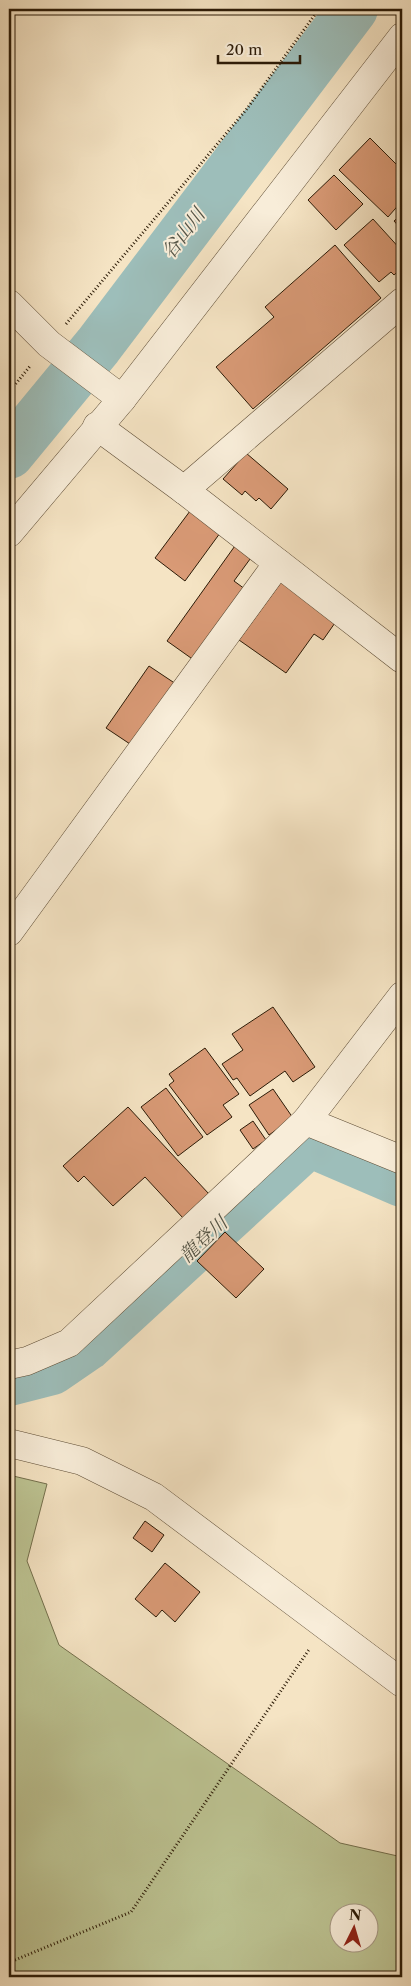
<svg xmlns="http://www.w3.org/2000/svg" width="411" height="1986" font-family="'Libre Caslon Text','Noto Serif JP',serif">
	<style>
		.green { fill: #bdc493; stroke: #74704d; fill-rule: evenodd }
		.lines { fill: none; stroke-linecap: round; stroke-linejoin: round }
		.river { stroke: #9dbeba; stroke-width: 50 }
		.building { fill: #d99a76; stroke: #2c1b07 }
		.minor-casing { stroke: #5e4d36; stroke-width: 29 }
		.path { stroke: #2c1b07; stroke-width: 3; stroke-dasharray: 1 2.5; stroke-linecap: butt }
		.minor { stroke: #f8edd9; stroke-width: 28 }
		.labels { text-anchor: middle; stroke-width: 4; stroke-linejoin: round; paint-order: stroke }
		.water-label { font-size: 19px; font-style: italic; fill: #545446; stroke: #f8edd9 }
	</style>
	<rect width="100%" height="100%" fill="#f5e4c4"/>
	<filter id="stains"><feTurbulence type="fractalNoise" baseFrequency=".004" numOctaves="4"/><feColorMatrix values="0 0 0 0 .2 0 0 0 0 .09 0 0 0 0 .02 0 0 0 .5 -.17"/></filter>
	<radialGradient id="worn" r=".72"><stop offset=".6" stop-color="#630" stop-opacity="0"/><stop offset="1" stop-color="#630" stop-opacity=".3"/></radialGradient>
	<path class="green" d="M9,1475L47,1484L27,1561L59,1645L340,1843L402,1857V1977H9ZM338,1914H368V1944H338Z"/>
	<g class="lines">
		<g class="river">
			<polyline points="9,454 98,346 353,9"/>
			<polyline points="9,1381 52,1370 87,1346 309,1142 402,1182"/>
		</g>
	</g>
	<g class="building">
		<polygon points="370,138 402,170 402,183 397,188 402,193 402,201 388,217 339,170"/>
		<polygon points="334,175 363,204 336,230 308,200"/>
		<polygon points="402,214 402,230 394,221"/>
		<polygon points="373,219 402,251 402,268 394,275 391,272 379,282 344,245"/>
		<polygon points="335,245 381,298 253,409 216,367 274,317 265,307"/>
		<polygon points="246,453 288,489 271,509 259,498 256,501 245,491 242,495 223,479"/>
		<polygon points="193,507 223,529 185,581 155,558"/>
		<polygon points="237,543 253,555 234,581 249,592 198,663 167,641"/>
		<polygon points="282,581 337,620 323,640 314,634 286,673 239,640"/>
		<polygon points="149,666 176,684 133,746 106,728"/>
		<polygon points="273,1007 315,1067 293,1082 285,1071 250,1096 237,1078 233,1080 222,1064 243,1050 232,1034"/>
		<polygon points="205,1048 239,1094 223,1105 232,1117 207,1135 169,1085 174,1081 169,1074"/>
		<polygon points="166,1088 203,1137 178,1156 141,1107"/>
		<polygon points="273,1089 293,1118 269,1135 249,1105"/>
		<polygon points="128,1107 209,1194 183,1218 145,1177 113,1206 84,1176 78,1182 63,1166"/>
		<polygon points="253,1121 266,1140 253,1149 240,1130"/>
		<polygon points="225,1232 264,1269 236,1298 197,1261"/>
		<polygon points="145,1521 164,1535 152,1552 133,1538"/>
		<polygon points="165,1563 200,1592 175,1622 162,1610 156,1617 135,1599"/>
	</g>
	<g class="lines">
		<defs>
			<g id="minor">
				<polyline points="9,304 49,344 122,399"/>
				<polyline points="97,426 184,490 402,659"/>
				<polyline points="184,490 402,302"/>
				<polyline points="9,533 122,399 402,37"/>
				<polyline points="9,932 278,563"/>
				<polyline points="306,1121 402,996"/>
				<polyline points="9,1365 27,1361 69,1343 306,1121 402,1160"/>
				<polyline points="9,1443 82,1461 154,1497 402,1683"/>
			</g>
		</defs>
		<use href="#minor" class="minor-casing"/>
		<g class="path">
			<polyline points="66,324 246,110 319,9"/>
			<polyline points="9,392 31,365"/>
			<polyline points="15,1960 131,1912 310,1648"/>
		</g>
		<use href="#minor" class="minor"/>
	</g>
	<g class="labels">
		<g class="water-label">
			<text transform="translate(183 233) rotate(-53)" y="7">谷山川</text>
			<text transform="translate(203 1239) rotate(-43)" y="7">龍登川</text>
		</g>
	</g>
	<rect width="411" height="1986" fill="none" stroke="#f5e4c4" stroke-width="30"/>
	<rect x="10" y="10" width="391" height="1966" fill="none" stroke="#2c1b07" stroke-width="2.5"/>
	<rect x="15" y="15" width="381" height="1956" fill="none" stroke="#2c1b07"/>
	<g transform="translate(354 1928) rotate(5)"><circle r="24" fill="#f8edd9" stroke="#a69985"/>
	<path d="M0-4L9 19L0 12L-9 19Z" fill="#8f2418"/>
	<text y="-8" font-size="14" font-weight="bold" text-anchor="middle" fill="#2c1b07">N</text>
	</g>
	<path d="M218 55v8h82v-8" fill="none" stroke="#2c1b07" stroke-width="2.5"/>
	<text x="226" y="55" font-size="15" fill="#2c1b07" stroke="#f8edd9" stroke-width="4" paint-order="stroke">20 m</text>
	<rect width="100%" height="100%" filter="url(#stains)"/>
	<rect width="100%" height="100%" fill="url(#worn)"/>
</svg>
